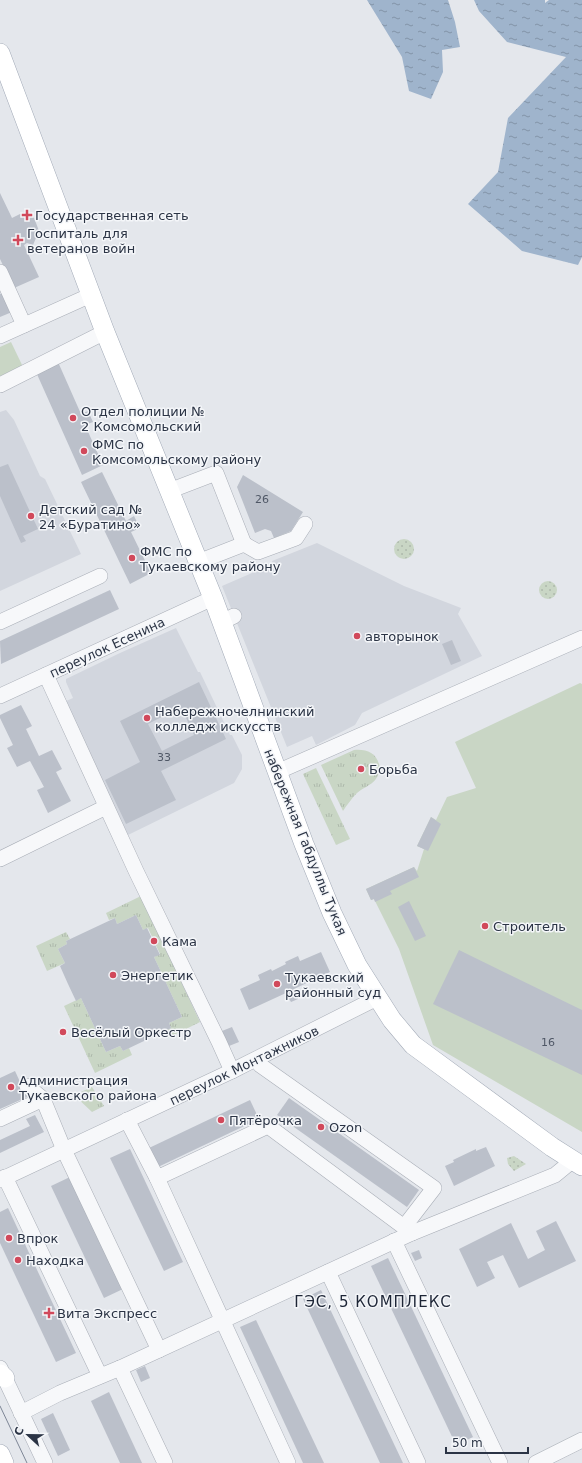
<svg xmlns="http://www.w3.org/2000/svg" width="582" height="1463" font-family="'DejaVu Sans',sans-serif">
	<style>
		.built { fill: #d2d6de }
		.grass { fill: url(#grass-tufts) }
		.park { fill: url(#park-dots) }
		.pitch { fill: #c9d6c5 }
		.water { fill: url(#water-ripples) }
		.building { fill: #bbc0ca; fill-rule: evenodd }
		.lines { fill: none; stroke-linecap: round; stroke-linejoin: round }
		.minor-casing { stroke: #a9aeb7; stroke-width: 16 }
		.major-casing { stroke: #a3abb8; stroke-width: 20 }
		.minor { stroke: #f7f8fa; stroke-width: 15 }
		.major { stroke: #fff; stroke-width: 19 }
		.tram { stroke: #7d8696; stroke-width: 1 }
		.poi-dot { fill: #d1495b; stroke: #f4f6f9; stroke-width: 1.5 }
		.labels { text-anchor: middle; stroke-width: 3; stroke-linejoin: round; paint-order: stroke }
		.number-label { font-size: 11px; fill: #4f5766 }
		.poi-label { font-size: 13px; fill: #2b3445; stroke: #f4f6f9; text-anchor: start }
		.street-label { font-size: 13px; fill: #2b3445; stroke: #f4f6f9 }
		.quarter-label { font-size: 15px; letter-spacing: 1px; fill: #1d2536; stroke: #f4f6f9 }
	</style>
	<defs>
		<pattern id="grass-tufts" width="24" height="20" patternUnits="userSpaceOnUse"><rect width="24" height="20" fill="#c9d6c5"/><path d="M3 7l-1-3M5 7V3M7 7l1-3M15 17l-1-3M17 17v-4M19 17l1-3" fill="none" stroke="#adb8ab"/></pattern>
		<pattern id="park-dots" width="8" height="8" patternUnits="userSpaceOnUse"><rect width="8" height="8" fill="#c9d6c5"/><path d="M2 2h.1M6 6h.1" fill="none" stroke="#adb8ab" stroke-width="1.8" stroke-linecap="round"/></pattern>
		<pattern id="water-ripples" width="26" height="14" patternUnits="userSpaceOnUse"><rect width="26" height="14" fill="#9fb4cc"/><path d="M2 4q2-2 4 0t4 0M15 11q2-2 4 0t4 0" fill="none" stroke="#8293a7"/></pattern>
	</defs>
	<rect width="100%" height="100%" fill="#e4e7ec"/>
	<g class="built">
		<polygon points="6,410 14,420 40,476 45,479 81,554 0,591 0,412"/>
		<polygon points="317,543 404,586 461,608 458,614 482,656 362,713 355,725 316,745 312,736 287,747 222,586 273,564 272,561"/>
		<polygon points="176,628 198,672 200,672 230,735 232,735 242,755 242,769 234,783 128,835 64,702 73,698 66,682 66,679 120,653"/>
	</g>
	<g class="grass">
		<path d="M354,750C368,749 377,753 380,768C377,785 368,784 357,793C352,798 347,805 343,811L321,765Z"/>
		<polygon points="316,768 350,839 336,845 303,774"/>
		<polygon points="141,896 200,1022 168,1038 165,1031 171,1028 169,1023 182,1017 154,957 160,954 148,928 143,930 136,915 117,924 115,918 109,920 106,913"/>
		<polygon points="66,932 70,939 66,941 67,944 58,949 65,963 47,971 36,946"/>
		<polygon points="81,998 106,1052 120,1046 123,1051 129,1048 132,1055 95,1073 64,1006"/>
		<polygon points="92,1087 104,1106 92,1112 74,1095"/>
	</g>
	<g class="park">
		<circle cx="404" cy="549" r="10"/>
		<circle cx="548" cy="590" r="9"/>
		<polygon points="514,1156 526,1164 514,1171 508,1164 507,1158"/>
	</g>
	<g class="pitch">
		<polygon points="11,342 24,369 0,380 0,347"/>
		<polygon points="580,683 582,684 582,1132 433,1045 399,949 374,899 371,900 366,889 414,867 417,871 424,849 417,846 431,817 436,820 447,797 476,788 455,742"/>
	</g>
	<g class="water">
		<polygon points="367,0 448,0 455,22 460,47 442,50 443,72 431,99 409,91 402,57"/>
		<polygon points="474,0 545,0 545,3 549,0 582,0 582,257 578,265 522,251 468,204 498,172 508,118 566,57 507,42 479,11"/>
	</g>
	<g class="building">
		<polygon points="0,193 12,218 28,210 31,216 33,215 39,231 37,232 39,237 36,238 33,245 27,243 24,245 39,277 14,288 0,259"/>
		<polygon points="3,293 12,312 0,317 0,294"/>
		<polygon points="58,362 81,414 88,411 93,422 85,425 103,465 82,475 36,372"/>
		<polygon points="8,464 38,529 23,536 26,541 21,543 0,496 0,467"/>
		<polygon points="102,472 126,521 134,516 140,528 131,532 151,573 130,584 81,482"/>
		<polygon points="243,475 303,512 291,531 274,538 271,531 265,529 255,533 237,487"/>
		<polygon points="110,590 119,609 1,664 0,641"/>
		<polygon points="452,640 461,661 451,665 442,644"/>
		<path d="M199,682L226,739L161,771L176,800L126,824L105,780L140,762L120,721ZM181,707L194,735L162,751L148,724Z"/>
		<polygon points="21,705 32,726 26,729 39,756 52,750 62,769 56,772 71,801 48,813 37,790 44,787 30,761 17,767 7,748 13,745 0,718 0,715"/>
		<polygon points="431,817 441,824 428,851 417,846"/>
		<polygon points="414,867 419,877 390,891 392,894 375,902 374,899 371,900 366,889"/>
		<polygon points="409,901 426,936 415,941 398,907"/>
		<polygon points="136,915 143,930 147,928 160,955 154,957 182,1017 169,1023 171,1028 165,1031 123,1051 120,1046 106,1052 81,998 76,1001 68,984 60,966 65,963 58,949 67,944 66,941 115,918 117,924"/>
		<polygon points="459,950 582,1010 582,1075 433,1004"/>
		<polygon points="321,952 330,972 294,989 298,999 291,1002 286,993 249,1010 240,989 260,980 258,975 271,969 272,971 286,964 285,962 298,956 300,961"/>
		<polygon points="232,1027 239,1042 229,1046 222,1031"/>
		<polygon points="15,1071 27,1097 0,1109 0,1078"/>
		<polygon points="289,1098 419,1190 407,1207 277,1115"/>
		<polygon points="250,1100 259,1119 158,1167 149,1148"/>
		<polygon points="35,1115 44,1132 0,1153 0,1140 30,1126 26,1119"/>
		<polygon points="486,1147 495,1166 454,1186 445,1166 454,1162 453,1160 476,1149 476,1151"/>
		<polygon points="130,1149 183,1262 164,1271 110,1158"/>
		<polygon points="70,1177 123,1289 104,1298 51,1186"/>
		<polygon points="8,1208 76,1353 56,1362 0,1243 0,1212"/>
		<polygon points="556,1221 576,1261 519,1288 503,1255 487,1262 495,1278 477,1287 459,1249 511,1223 528,1259 545,1250 536,1231"/>
		<polygon points="419,1250 422,1258 415,1261 411,1253"/>
		<polygon points="388,1258 473,1437 456,1445 371,1266"/>
		<polygon points="321,1290 403,1463 380,1463 303,1299"/>
		<polygon points="256,1320 324,1463 303,1463 240,1327"/>
		<polygon points="145,1366 150,1378 141,1382 136,1370"/>
		<polygon points="109,1392 142,1463 120,1463 91,1401"/>
		<polygon points="53,1413 70,1450 58,1456 41,1419"/>
	</g>
	<g class="lines">
		<defs>
			<g id="minor">
				<polyline points="0,272 24,325"/>
				<polyline points="0,336 91,295"/>
				<polyline points="0,385 105,332"/>
				<polyline points="169,491 216,473 244,544 198,562"/>
				<polyline points="244,544 258,552 296,538 305,524"/>
				<polyline points="0,622 100,576"/>
				<polyline points="222,622 234,616"/>
				<polyline points="46,675 136,871 219,1042 232,1071"/>
				<polyline points="0,696 213,598"/>
				<polyline points="277,772 582,638"/>
				<polyline points="0,859 106,807"/>
				<polyline points="260,1065 434,1188 404,1227"/>
				<polyline points="27,1086 43,1099 64,1150 159,1350"/>
				<polyline points="0,1119 43,1099"/>
				<polyline points="127,1120 157,1178 268,1126 412,1233"/>
				<polyline points="5,1177 100,1376"/>
				<polyline points="157,1178 288,1463"/>
				<polyline points="0,1180 232,1071 377,998"/>
				<polyline points="394,1241 500,1463"/>
				<polyline points="328,1272 418,1463"/>
				<polyline points="0,1368 45,1463"/>
				<polyline points="120,1368 165,1463"/>
				<polyline points="21,1413 60,1393 120,1368 412,1233 555,1175 572,1161"/>
				<polyline points="536,1463 582,1440"/>
			</g>
			<g id="major">
				<polyline points="0,53 105,332 213,598 304,844 332,913 357,965 392,1020 413,1045 552,1147 582,1166"/>
				<polyline points="0,1374 5,1378"/>
				<polyline points="0,1454 4,1463"/>
			</g>
		</defs>
		<use href="#minor" class="minor-casing"/>
		<use href="#major" class="major-casing"/>
		<use href="#minor" class="minor"/>
		<use href="#major" class="major"/>
		<polyline class="tram" points="0,1406 27,1463"/>
	</g>
	<g class="poi-dot">
		<path d="M25 209h4v4h4v4h-4v4h-4v-4h-4v-4h4z"/>
		<path d="M16 234h4v4h4v4h-4v4h-4v-4h-4v-4h4z"/>
		<circle cx="73" cy="418" r="4"/>
		<circle cx="84" cy="451" r="4"/>
		<circle cx="31" cy="516" r="4"/>
		<circle cx="132" cy="558" r="4"/>
		<circle cx="357" cy="636" r="4"/>
		<circle cx="147" cy="718" r="4"/>
		<circle cx="361" cy="769" r="4"/>
		<circle cx="485" cy="926" r="4"/>
		<circle cx="154" cy="941" r="4"/>
		<circle cx="113" cy="975" r="4"/>
		<circle cx="277" cy="984" r="4"/>
		<circle cx="63" cy="1032" r="4"/>
		<circle cx="11" cy="1087" r="4"/>
		<circle cx="221" cy="1120" r="4"/>
		<circle cx="321" cy="1127" r="4"/>
		<circle cx="9" cy="1238" r="4"/>
		<circle cx="18" cy="1260" r="4"/>
		<path d="M47 1307h4v4h4v4h-4v4h-4v-4h-4v-4h4z"/>
	</g>
	<g class="labels">
		<g class="number-label">
			<text x="262" y="503">26</text>
			<text x="164" y="761">33</text>
			<text x="548" y="1046">16</text>
		</g>
		<g class="poi-label">
			<text x="35" y="220">Государственная сеть</text>
			<text x="27" y="238">Госпиталь для<tspan x="27" dy="15">ветеранов войн</tspan></text>
			<text x="81" y="416">Отдел полиции №<tspan x="81" dy="15">2 Комсомольский</tspan></text>
			<text x="92" y="449">ФМС по<tspan x="92" dy="15">Комсомольскому району</tspan></text>
			<text x="39" y="514">Детский сад №<tspan x="39" dy="15">24 «Буратино»</tspan></text>
			<text x="140" y="556">ФМС по<tspan x="140" dy="15">Тукаевскому району</tspan></text>
			<text x="365" y="641">авторынок</text>
			<text x="155" y="716">Набережночелнинский<tspan x="155" dy="15">колледж искусств</tspan></text>
			<text x="369" y="774">Борьба</text>
			<text x="493" y="931">Строитель</text>
			<text x="162" y="946">Кама</text>
			<text x="121" y="980">Энергетик</text>
			<text x="285" y="982">Тукаевский<tspan x="285" dy="15">районный суд</tspan></text>
			<text x="71" y="1037">Весёлый Оркестр</text>
			<text x="19" y="1085">Администрация<tspan x="19" dy="15">Тукаевского района</tspan></text>
			<text x="229" y="1125">Пятёрочка</text>
			<text x="329" y="1132">Ozon</text>
			<text x="17" y="1243">Впрок</text>
			<text x="26" y="1265">Находка</text>
			<text x="57" y="1318">Вита Экспресс</text>
		</g>
		<g class="street-label">
			<text transform="translate(107 647) rotate(-25)" y="5">переулок Есенина</text>
			<text transform="translate(306 842) rotate(68)" y="5">набережная Габдуллы Тукая</text>
			<text transform="translate(244 1065) rotate(-26)" y="5">переулок Монтажников</text>
		</g>
		<g class="quarter-label">
			<text x="373" y="1307">ГЭС, 5 КОМПЛЕКС</text>
		</g>
	</g>
	<g transform="translate(28 1435) rotate(292)" stroke="#f4f6f9" stroke-width="3" paint-order="stroke">
	<path d="M0-3L7 15L0 10L-7 15Z" fill="#2b3445"/>
	<text y="-6" font-size="11" font-weight="bold" text-anchor="middle" fill="#2b3445">С</text>
	</g>
	<path d="M446 1447v6h82v-6" fill="none" stroke="#2b3445" stroke-width="2"/>
	<text x="452" y="1447" font-size="12" fill="#2b3445" stroke="#f4f6f9" stroke-width="3" paint-order="stroke">50 m</text>
</svg>
